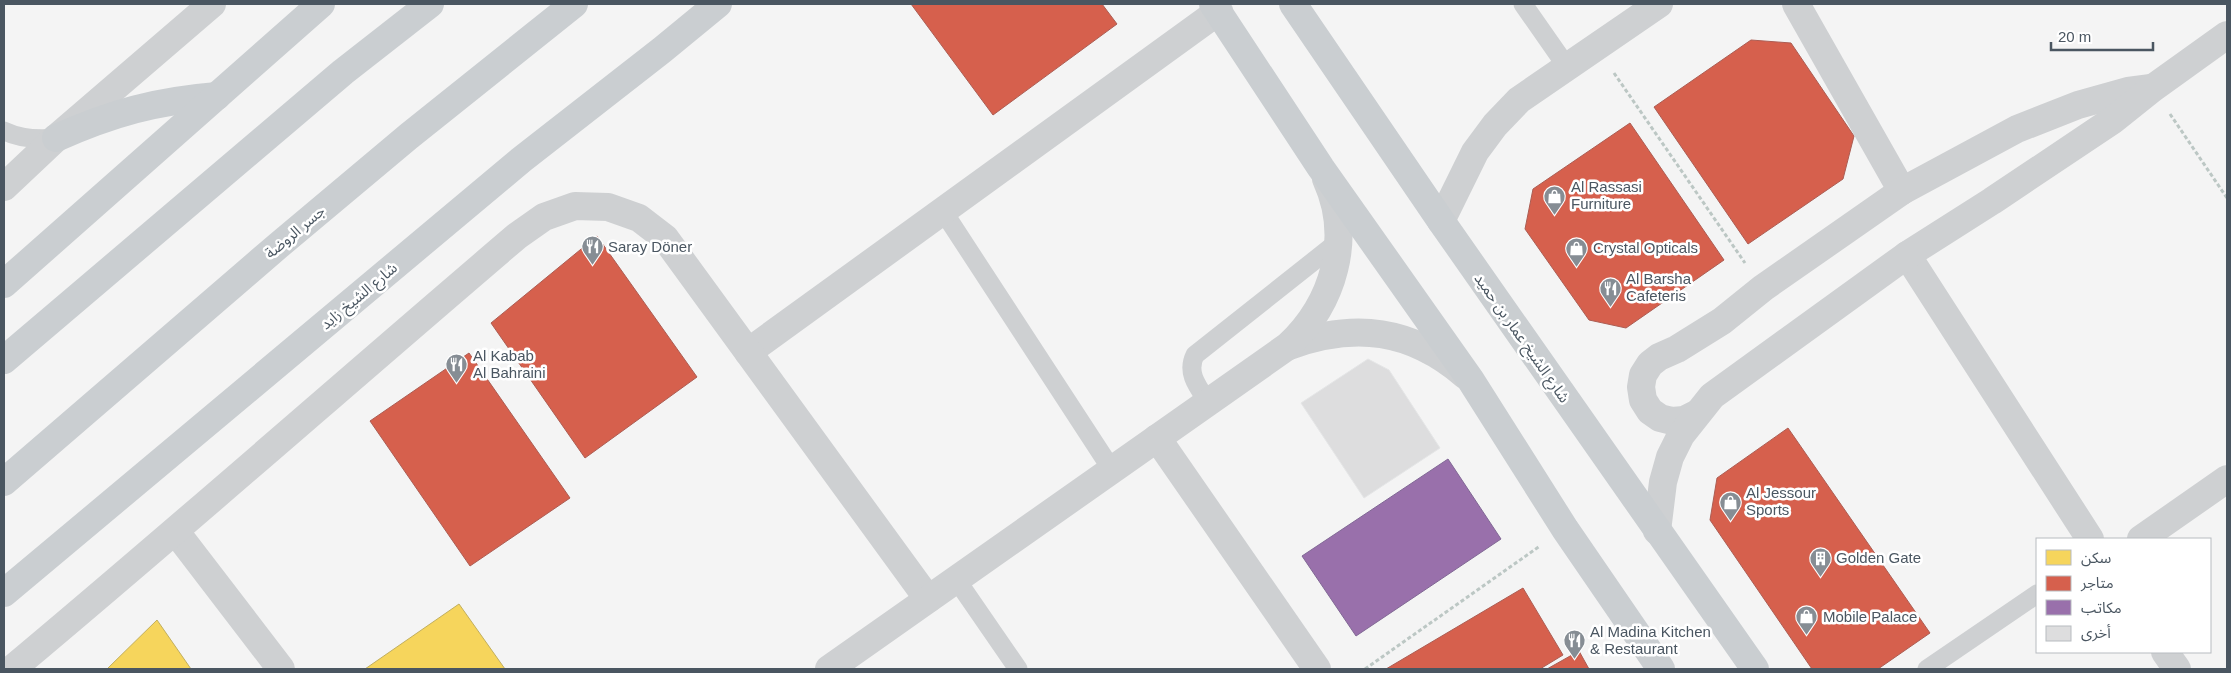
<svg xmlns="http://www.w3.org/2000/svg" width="2231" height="673" font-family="Arial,'Noto Sans Arabic',sans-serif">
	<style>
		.homes { fill: #f6d55c; stroke: #c2af5e }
		.shops { fill: #d6604d; stroke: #ac5d53 }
		.offices { fill: #9970ab; stroke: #816895 }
		.building { fill: #ddddde; stroke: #e5e6e7 }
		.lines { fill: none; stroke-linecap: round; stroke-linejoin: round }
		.path { stroke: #bcc7c4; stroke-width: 3; stroke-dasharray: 4 2.5; stroke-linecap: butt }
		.lane { stroke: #ced0d2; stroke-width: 19 }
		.street { stroke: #ced0d2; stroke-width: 28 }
		.primary { stroke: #caced1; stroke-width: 28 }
		.labels { text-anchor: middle; stroke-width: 5; stroke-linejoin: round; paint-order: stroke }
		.poi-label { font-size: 15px; fill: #4a5661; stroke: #fff; text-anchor: start }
		.street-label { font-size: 15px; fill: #4a5661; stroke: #fff }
	</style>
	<rect width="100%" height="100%" fill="#f4f4f4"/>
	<g class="homes">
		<polygon points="459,604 505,669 365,669"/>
		<polygon points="157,620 191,669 107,669"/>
	</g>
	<g class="shops">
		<polygon points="911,4 1102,4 1117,24 993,115"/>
		<polygon points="1751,40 1791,43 1854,136 1843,179 1748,244 1654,107"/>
		<polygon points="1630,123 1724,260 1626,328 1589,320 1525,229 1533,189"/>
		<polygon points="597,236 697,377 585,458 491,323"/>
		<polygon points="469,353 570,498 470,566 370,421"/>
		<polygon points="1788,428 1930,633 1878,669 1812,669 1710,520 1717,478"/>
		<polygon points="1523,588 1563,655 1540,669 1386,669"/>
		<polygon points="1579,651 1589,669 1547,669"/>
	</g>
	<polygon class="offices" points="1448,459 1501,539 1356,636 1302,556"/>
	<polygon class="building" points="1368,359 1389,370 1440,448 1364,498 1301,403"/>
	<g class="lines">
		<g class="path">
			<polyline points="1614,73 1745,263"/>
			<polyline points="2170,114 2227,198"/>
			<polyline points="1365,669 1540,546"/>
		</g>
		<g class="lane">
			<polyline points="1523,4 1567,67"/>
			<path d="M4,131C21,139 37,140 56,138"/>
			<polyline points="943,211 1112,470"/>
			<path d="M1208,402C1198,387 1186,373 1195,355L1339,241"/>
			<polyline points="956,579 1018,669"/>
			<polyline points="1927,669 2037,594"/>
		</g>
		<g class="street">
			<polyline points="1796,4 1902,191"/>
			<polyline points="4,187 56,138 212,4"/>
			<polyline points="1441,221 1475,152 1495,125 1519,100 1659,4"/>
			<polyline points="1907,255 2090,539"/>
			<path d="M1289,346C1355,322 1411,329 1465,375"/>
			<polyline points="748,352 1219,11"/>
			<polyline points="1696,414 1684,420 1672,421 1660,418 1650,411 1643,400 1641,387 1643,375 1650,364 1659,357 1677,349 1722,321 1763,288 1902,191 2017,129 2078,105 2128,91 2151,88"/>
			<polyline points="1157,438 1317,669"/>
			<polyline points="1657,531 1663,482 1670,457 1681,435 1712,396 1907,255 1992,201 2113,120 2153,88 2227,35"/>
			<polyline points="176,532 281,669"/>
			<polyline points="2141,539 2227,479"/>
			<polyline points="2165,652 2177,669"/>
			<path d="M12,669C182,527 348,380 517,236L544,217L575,206L608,207L639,218L665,238L928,599"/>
			<path d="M829,669L1288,346C1334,303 1353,238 1326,179"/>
		</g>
		<g class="primary">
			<polyline points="1213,4 1321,168 1470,379 1565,529 1661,669"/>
			<polyline points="1293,4 1441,221 1755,669"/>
			<path d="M56,138C112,113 156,101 217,96"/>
			<polyline points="4,284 321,4"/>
			<polyline points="4,360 343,72 430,4"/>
			<polyline points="4,482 279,245 409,136 574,4"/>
			<polyline points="4,593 521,160 662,50 718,4"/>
		</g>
	</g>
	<defs>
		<symbol id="shop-pin" viewBox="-11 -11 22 30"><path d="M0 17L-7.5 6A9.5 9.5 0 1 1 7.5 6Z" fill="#868d94" stroke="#fff"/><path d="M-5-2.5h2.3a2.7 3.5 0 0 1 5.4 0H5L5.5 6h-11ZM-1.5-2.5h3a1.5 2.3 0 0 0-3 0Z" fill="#fff"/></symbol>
		<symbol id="restaurant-pin" viewBox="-11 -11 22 30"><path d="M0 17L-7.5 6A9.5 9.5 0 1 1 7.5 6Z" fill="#868d94" stroke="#fff"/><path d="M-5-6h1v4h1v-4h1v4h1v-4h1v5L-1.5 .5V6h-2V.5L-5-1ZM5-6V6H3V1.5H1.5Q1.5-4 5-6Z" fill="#fff"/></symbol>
		<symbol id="building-pin" viewBox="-11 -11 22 30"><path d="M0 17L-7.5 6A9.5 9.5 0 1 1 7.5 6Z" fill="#868d94" stroke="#fff"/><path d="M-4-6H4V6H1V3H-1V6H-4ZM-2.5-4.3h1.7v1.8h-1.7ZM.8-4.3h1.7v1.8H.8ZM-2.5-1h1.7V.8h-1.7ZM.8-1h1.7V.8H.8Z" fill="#fff"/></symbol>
	</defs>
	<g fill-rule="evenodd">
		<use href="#shop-pin" x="1542" y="184" width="25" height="34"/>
		<use href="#restaurant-pin" x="580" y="234" width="25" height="34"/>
		<use href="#shop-pin" x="1564" y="236" width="25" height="34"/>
		<use href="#restaurant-pin" x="1598" y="276" width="25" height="34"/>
		<use href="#restaurant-pin" x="444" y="352" width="25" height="34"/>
		<use href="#shop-pin" x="1718" y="490" width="25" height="34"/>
		<use href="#building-pin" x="1808" y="546" width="25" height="34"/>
		<use href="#shop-pin" x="1794" y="604" width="25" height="34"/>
		<use href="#restaurant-pin" x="1562" y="628" width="25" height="34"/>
	</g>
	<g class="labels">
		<g class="poi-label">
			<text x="1571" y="192">Al Rassasi<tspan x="1571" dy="17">Furniture</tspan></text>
			<text x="608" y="252">Saray Döner</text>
			<text x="1593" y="253">Crystal Opticals</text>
			<text x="1626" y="284">Al Barsha<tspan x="1626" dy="17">Cafeteris</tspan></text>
			<text x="473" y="361">Al Kabab<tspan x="473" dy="17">Al Bahraini</tspan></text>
			<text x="1746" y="498">Al Jessour<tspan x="1746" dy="17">Sports</tspan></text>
			<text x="1836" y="563">Golden Gate</text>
			<text x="1823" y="622">Mobile Palace</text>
			<text x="1590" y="637">Al Madina Kitchen<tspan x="1590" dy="17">&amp; Restaurant</tspan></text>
		</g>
		<g class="street-label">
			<text transform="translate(295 232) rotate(-40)" y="5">جسر الروضة</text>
			<text transform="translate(359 296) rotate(-40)" y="5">شارع الشيخ زايد</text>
			<text transform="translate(1522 338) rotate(55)" y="5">شارع الشيخ عمار بن حميد</text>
		</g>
	</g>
	<rect width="2231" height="673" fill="none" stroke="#4a5661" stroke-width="10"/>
	<rect x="2036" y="538" width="175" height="115" fill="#ffffff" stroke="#b7bbc0"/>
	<rect x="2046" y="550" width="25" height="15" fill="#f6d55c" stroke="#b7bbc0"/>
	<text x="2081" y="563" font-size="15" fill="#4a5661">سكن</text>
	<rect x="2046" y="576" width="25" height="15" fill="#d6604d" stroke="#b7bbc0"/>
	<text x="2081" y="588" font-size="15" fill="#4a5661">متاجر</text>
	<rect x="2046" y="600" width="25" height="15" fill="#9970ab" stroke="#b7bbc0"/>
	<text x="2081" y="613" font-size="15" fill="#4a5661">مكاتب</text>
	<rect x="2046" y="626" width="25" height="15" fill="#ddddde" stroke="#b7bbc0"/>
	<text x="2081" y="638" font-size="15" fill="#4a5661">أخرى</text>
	<path d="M2051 42v8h102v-8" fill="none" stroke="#4a5661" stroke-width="2.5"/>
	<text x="2058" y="42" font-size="15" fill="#4a5661" stroke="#ffffff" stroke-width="4" paint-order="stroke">20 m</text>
</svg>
